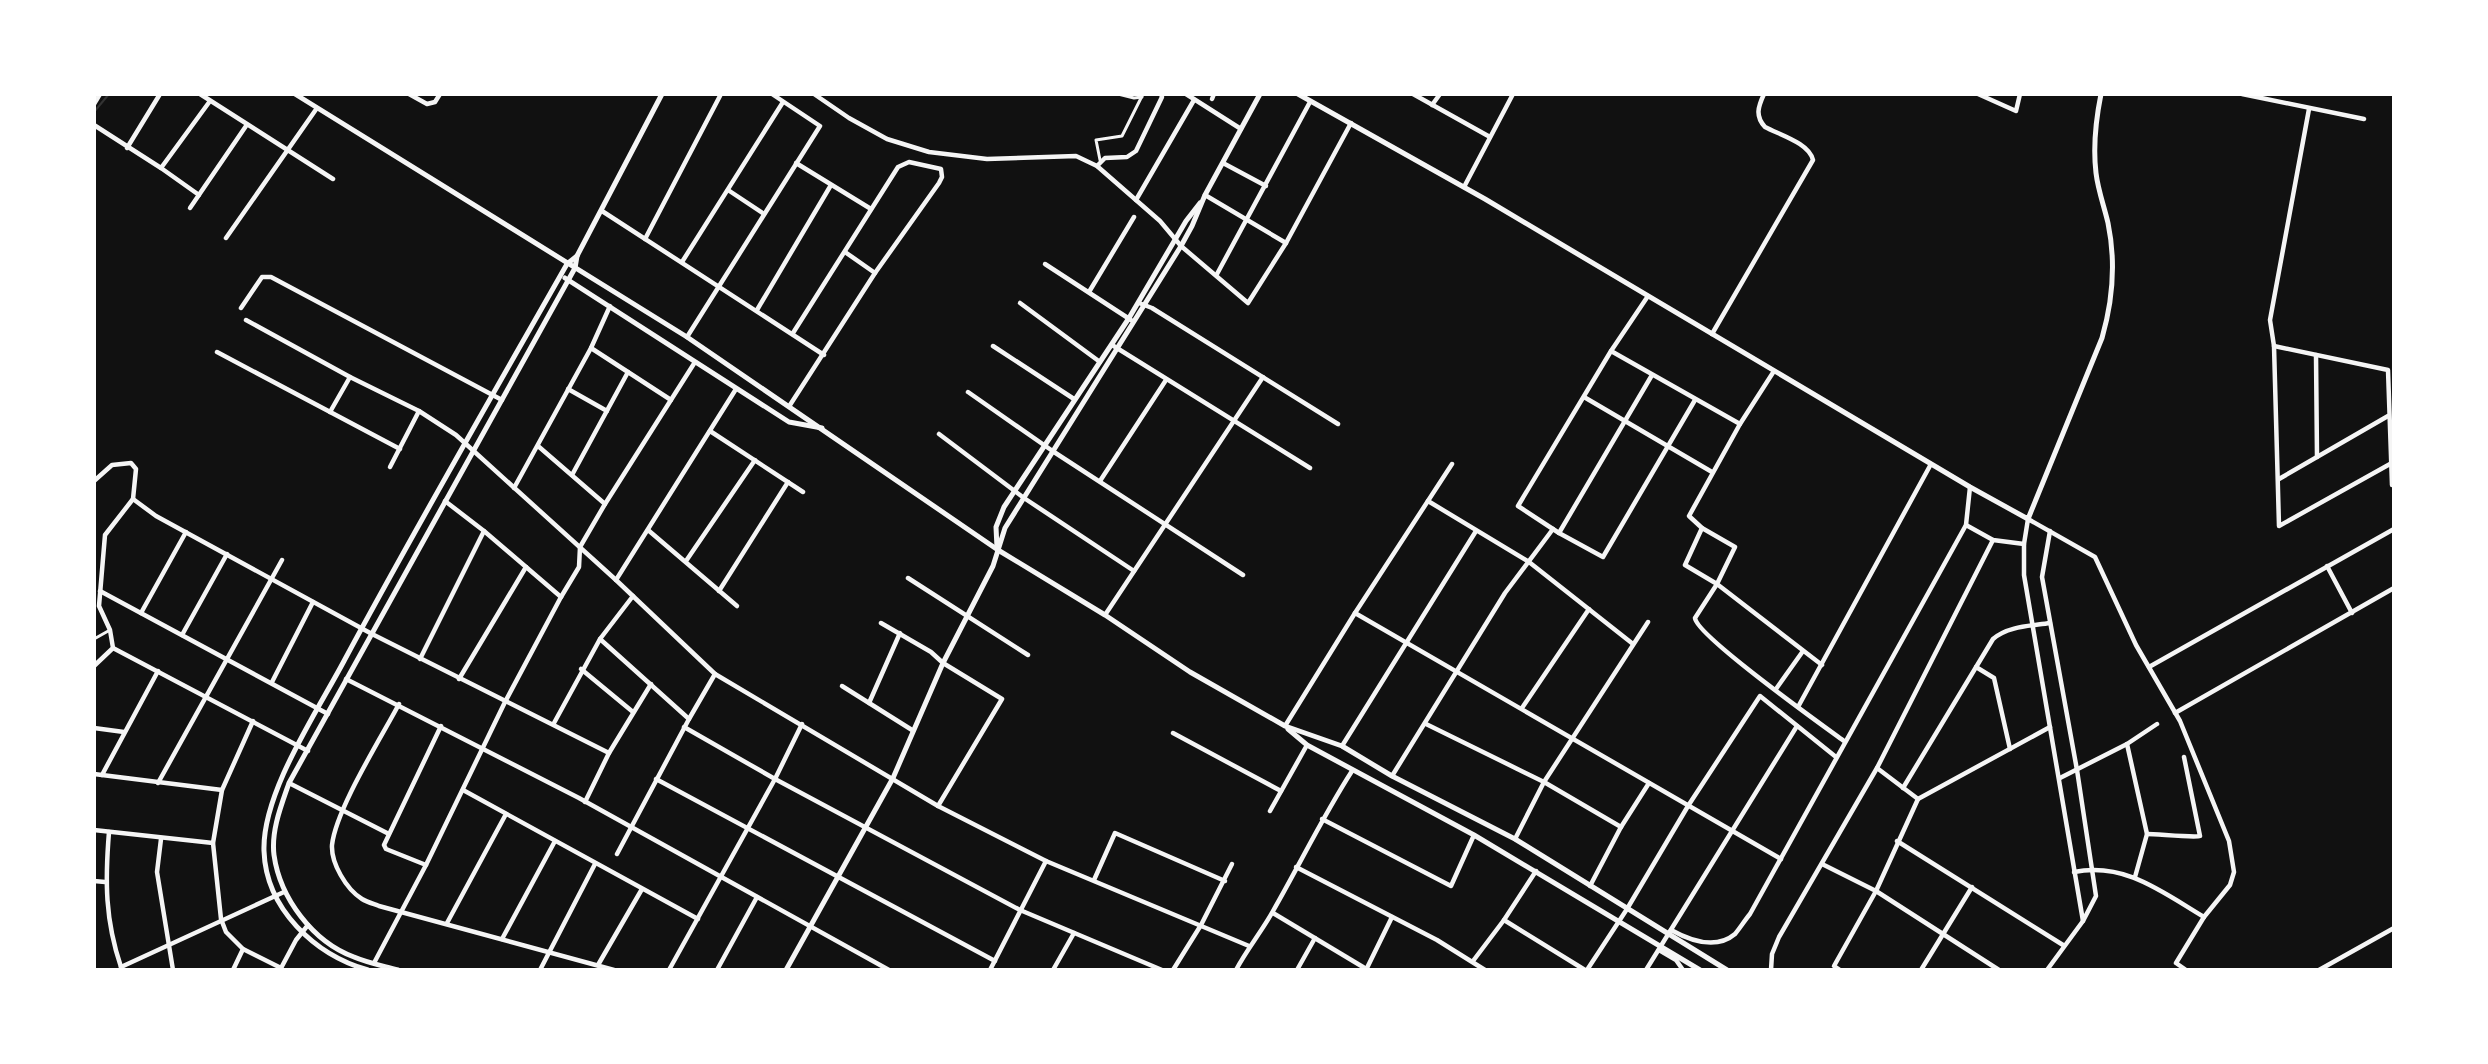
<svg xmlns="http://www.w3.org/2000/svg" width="2488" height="1064" font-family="'Alegreya Sans',sans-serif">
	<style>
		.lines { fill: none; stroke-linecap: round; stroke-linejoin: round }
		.stream { stroke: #333; stroke-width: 2 }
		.pedestrian { stroke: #f5f5f5; stroke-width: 3 }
		.minor { stroke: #f5f5f5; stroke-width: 4.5 }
		.tertiary { stroke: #f5f5f5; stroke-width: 5 }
	</style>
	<rect width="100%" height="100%" fill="#111"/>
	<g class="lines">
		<polyline class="stream" points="94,112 109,94"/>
		<g class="pedestrian">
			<polyline points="1118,94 1134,98 1142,97"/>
			<polyline points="1100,160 1096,140 1122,136 1143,94"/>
			<polyline points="94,639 110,630"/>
		</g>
		<g class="minor">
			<polyline points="200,94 333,179"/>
			<polyline points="409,94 427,104 435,102 440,94"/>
			<polyline points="814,94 849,118 887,139 929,152 987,159 1076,156 1097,166 1160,221 1181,246 1248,303 1286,243 1351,123"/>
			<polyline points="1186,94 1241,129"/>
			<polyline points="1413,94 1490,137"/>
			<polyline points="1978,94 2016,111 2020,94"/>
			<polyline points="2242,94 2364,119"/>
			<polyline points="1212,99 1214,94"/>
			<polyline points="94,104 100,94"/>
			<polyline points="1432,105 1440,94"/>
			<polyline points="2309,109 2270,320 2274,346 2279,526 2390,464"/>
			<polyline points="94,125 161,168 210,101"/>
			<polyline points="127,148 160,94"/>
			<polyline points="796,163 871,209"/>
			<polyline points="1223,163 1266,186"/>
			<polyline points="1097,166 1105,158 1127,157 1136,151 1162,97 1161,94"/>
			<polyline points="161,168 199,195"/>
			<polyline points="1464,187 1513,94"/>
			<polyline points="728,190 764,214"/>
			<polyline points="1205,195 1286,243"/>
			<polyline points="1136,200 1194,100"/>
			<polyline points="190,208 246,126"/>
			<polyline points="602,211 824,355"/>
			<polyline points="226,238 317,108"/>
			<polyline points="645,239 721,94"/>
			<polyline points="845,252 875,273"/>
			<polyline points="682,262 783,102"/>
			<polyline points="1045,264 1131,320"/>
			<polyline points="1217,274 1310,102"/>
			<polyline points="1089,292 1134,217"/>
			<polyline points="1648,296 1611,351 1518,506 1559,533 1603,557 1695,400"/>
			<polyline points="1020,303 1100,362"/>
			<polyline points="1139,303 1152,308 1338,424"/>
			<polyline points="241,308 262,277 271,277 502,400"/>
			<polyline points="757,310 831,185"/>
			<polyline points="246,320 350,377 419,411 456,435 616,580 715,674 938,806 1046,861 1249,946"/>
			<path d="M1712,334L1813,160C1809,143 1780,135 1765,127C1755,116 1758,107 1764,94"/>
			<polyline points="687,337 820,126 772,94"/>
			<polyline points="1112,345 1310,468"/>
			<polyline points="993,346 1074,399"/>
			<polyline points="2274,346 2388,370 2392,485"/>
			<polyline points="591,348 671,400"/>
			<polyline points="1611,351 1740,424"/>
			<polyline points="217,352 400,449"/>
			<polyline points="2316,355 2317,457"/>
			<polyline points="1774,371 1740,424 1689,516 1702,528 1735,547 1717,584 1822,665"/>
			<polyline points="568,389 607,411"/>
			<polyline points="968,392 1054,452 1243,575"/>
			<polyline points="1584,397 1712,472"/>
			<polyline points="790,405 875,273 939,183 942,177 941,169 909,162 898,167 793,333"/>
			<polyline points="330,412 350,377"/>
			<polyline points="710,431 803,492"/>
			<polyline points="939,434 1024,498 1134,571"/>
			<polyline points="538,446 605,504"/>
			<polyline points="390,467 419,411"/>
			<polyline points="572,475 628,372"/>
			<polyline points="2279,479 2388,416"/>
			<polyline points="94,481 112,465 131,463 136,469 133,499 105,535 99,606 110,630 113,648 94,666"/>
			<polyline points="1100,481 1166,380"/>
			<polyline points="514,488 591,348 610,306"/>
			<polyline points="133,499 156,516 372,634 609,753"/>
			<polyline points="445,501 484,531 561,597"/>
			<polyline points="1428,501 1529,562 1633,644"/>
			<polyline points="1966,525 1993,540 2024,544"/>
			<path d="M1702,528L1685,565L1717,584L1695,618C1696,635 1822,725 1844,741"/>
			<polyline points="648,530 737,606"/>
			<polyline points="1559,533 1652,375"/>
			<polyline points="686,561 755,460"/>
			<polyline points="2327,566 2352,613"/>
			<polyline points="908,578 1028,655"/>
			<polyline points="616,580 736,389"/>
			<polyline points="100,591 328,714"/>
			<polyline points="719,591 788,482"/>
			<polyline points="141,613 186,532"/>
			<polyline points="1355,613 1781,859"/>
			<polyline points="1105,615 1263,377"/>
			<polyline points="881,623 931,652 943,663 1002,699 938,806"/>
			<polyline points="182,635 227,554"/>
			<polyline points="600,639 689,719"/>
			<polyline points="113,648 308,751"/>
			<polyline points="420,659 484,531"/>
			<polyline points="1976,667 1994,678 2010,749"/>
			<polyline points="2149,667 2394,529"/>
			<polyline points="581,669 633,712"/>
			<polyline points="346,679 579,798 889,970"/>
			<polyline points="459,679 526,567"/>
			<polyline points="272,682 313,602"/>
			<polyline points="842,686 912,730"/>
			<polyline points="1776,689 1803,651"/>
			<polyline points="869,703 900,633"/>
			<path d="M399,704C381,738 336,809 332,845C331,863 346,889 362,899C367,902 374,904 379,906L614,970"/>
			<polyline points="1798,707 1931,464"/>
			<polyline points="1522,708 1589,609"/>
			<polyline points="2175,713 2394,588"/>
			<polyline points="253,721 222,790 213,843 221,919 226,932 243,949 281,968"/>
			<polyline points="554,723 600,639 633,596"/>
			<polyline points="1426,724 1544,782 1621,827"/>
			<polyline points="1285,726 1355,613 1452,464"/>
			<polyline points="684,727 775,779 1020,910 1162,970"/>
			<polyline points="94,728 124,732"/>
			<polyline points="1173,733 1281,791"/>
			<polyline points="2127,744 2147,834 2135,877"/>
			<polyline points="1342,746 1476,531"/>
			<polyline points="94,774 222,790"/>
			<polyline points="102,775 158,671"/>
			<polyline points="1392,776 1505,593 1553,529"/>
			<polyline points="2060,778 2127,744 2157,724"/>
			<polyline points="656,779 995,961"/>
			<polyline points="158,783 282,560"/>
			<polyline points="289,783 387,833"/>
			<path d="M1903,788L1993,639C2008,626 2031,626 2050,623"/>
			<polyline points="463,790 698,919"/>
			<polyline points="1918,799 2050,727"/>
			<polyline points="585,802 609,753 651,684"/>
			<polyline points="1270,811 1307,745"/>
			<polyline points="1322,819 1451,886 1474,835"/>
			<polyline points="94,830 213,843"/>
			<path d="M109,832C105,881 105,920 121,967"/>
			<path d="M2147,834C2157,834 2195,838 2200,836L2184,757"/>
			<polyline points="161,839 157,872 173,970"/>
			<polyline points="1515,839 1544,782 1648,622"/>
			<polyline points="1897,841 2063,945"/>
			<polyline points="617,854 689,719 715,674"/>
			<polyline points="1822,864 1876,891 1999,970"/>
			<polyline points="426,865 386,849 384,845 441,726"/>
			<polyline points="1296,867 1437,940 1485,970"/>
			<path d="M2074,872C2125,862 2162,892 2204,917"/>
			<polyline points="1094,880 1115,833 1225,881"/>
			<polyline points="94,881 105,882"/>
			<polyline points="1590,886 1621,827 1649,783"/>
			<polyline points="1273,913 1368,970"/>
			<polyline points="1504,920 1585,970"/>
			<polyline points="2083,921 2024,575 2024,544 2028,519 2095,557 2136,645 2180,721 2229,841 2234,872 2230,885 2204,917 2176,963 2186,970"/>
			<polyline points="447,923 506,814"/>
			<path d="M1671,930C1689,940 1716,950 1735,934C1740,928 1745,920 1750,914L1966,525L1970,487"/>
			<polyline points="502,939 555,841"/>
			<polyline points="1659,950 1676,960 1683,970"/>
			<polyline points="1473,961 1504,920 1536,871"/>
			<polyline points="374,963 426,865 505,702 561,597 579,567 580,547 605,504 695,362"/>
			<polyline points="598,965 642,889"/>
			<polyline points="121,967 284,892"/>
			<polyline points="233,970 243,949"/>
			<polyline points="280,970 296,940 308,925"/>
			<polyline points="540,970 595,864"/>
			<polyline points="669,970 775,779 802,724"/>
			<polyline points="717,970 757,897"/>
			<polyline points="990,970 1046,861"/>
			<polyline points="1053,970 1074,933"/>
			<polyline points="1173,970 1201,925 1232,864"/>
			<path d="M1236,970C1247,949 1262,931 1273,911C1300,864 1323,816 1352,771"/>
			<polyline points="1297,970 1315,938"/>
			<polyline points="1366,970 1392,917"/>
			<polyline points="1587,970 1627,909 1688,806 1760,696 1836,757"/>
			<polyline points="1646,970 1797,726"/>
			<polyline points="1771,970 1772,954 1779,937 1877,768 1993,540"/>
			<polyline points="1840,970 1834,966 1876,891 1918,799 1877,768"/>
			<polyline points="1921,970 1972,887"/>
			<polyline points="2047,970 2083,921 2096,896 2077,770 2042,577 2050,531"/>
			<polyline points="2319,970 2394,928"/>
		</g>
		<g class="tertiary">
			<polyline points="295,94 687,337 998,550 1105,615 1190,672 1285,726 1342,746 1392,776 1515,839 1727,970"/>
			<path d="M1298,94L1485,199L1970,487L2028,519L2102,338C2113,300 2116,262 2108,223C2104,206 2098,190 2096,173C2093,148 2096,119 2101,94"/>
			<polyline points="565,278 789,422 822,428"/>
			<polyline points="997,548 996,527 1004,507 1129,318 1186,221 1200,203"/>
			<polyline points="1288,729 1307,745 1474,835 1700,970"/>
			<path d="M368,970C315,955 266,909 264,851C262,793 317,712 344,661C416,527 492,396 567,264L577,256"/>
			<path d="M398,970C384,966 368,963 354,957C313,942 280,898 274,855C271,831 281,806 289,783L575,268L577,256L662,94"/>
			<polyline points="786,970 893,778 943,663 993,566 1005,528 1181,246 1192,226 1205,195 1260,94"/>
		</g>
	</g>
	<rect width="2488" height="1064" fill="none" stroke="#ffffff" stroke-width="192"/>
</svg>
